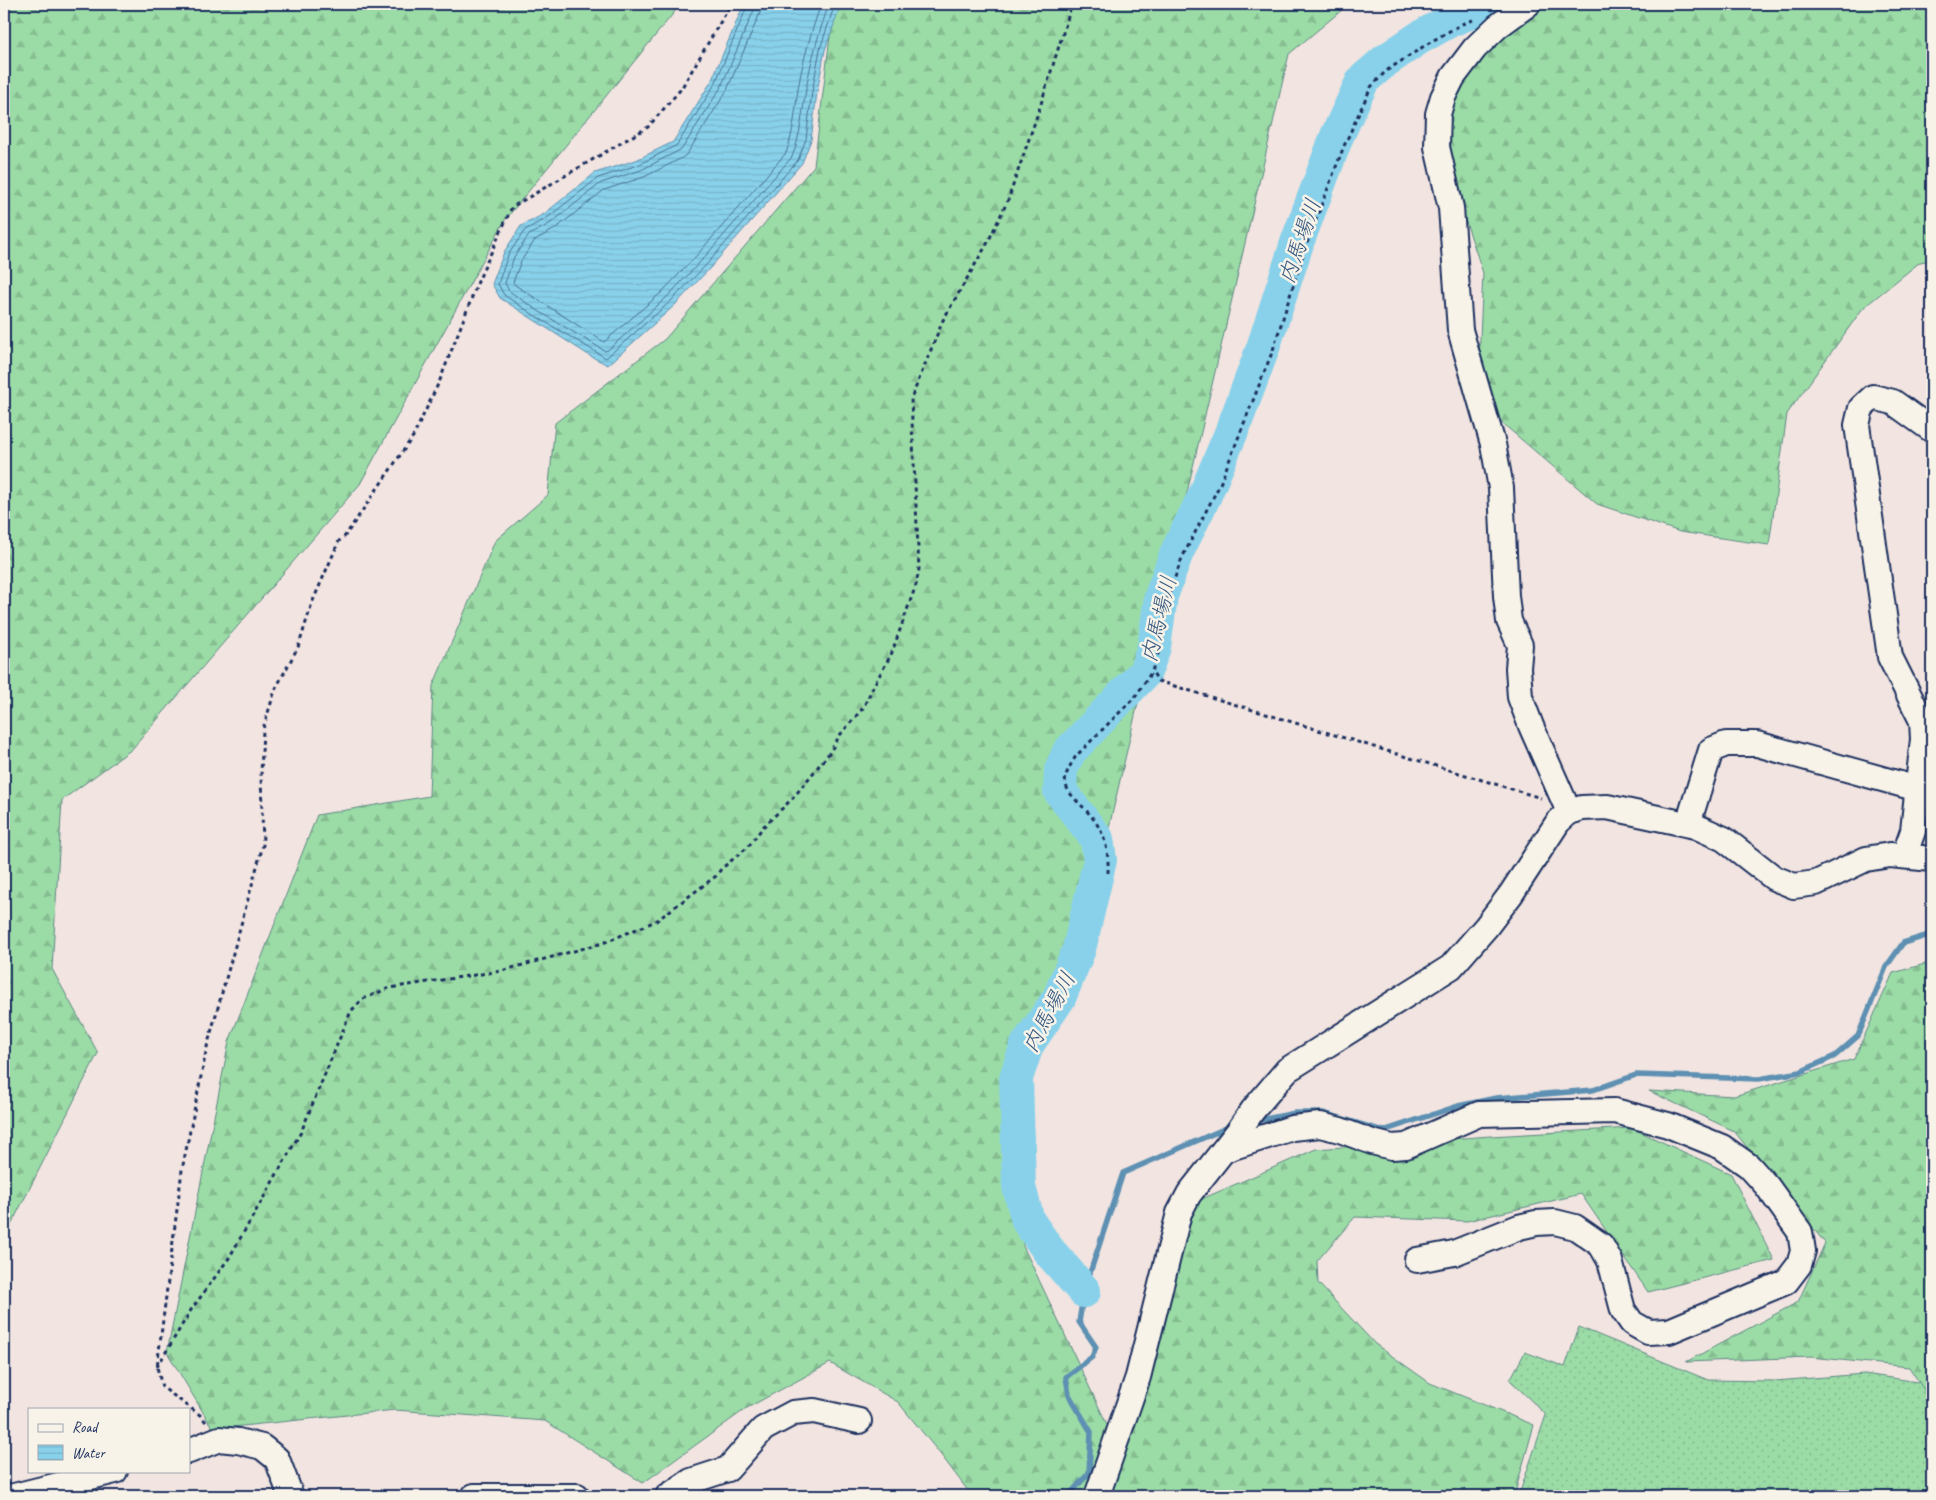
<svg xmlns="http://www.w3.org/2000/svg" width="1936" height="1500" font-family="Caveat,'Klee One',sans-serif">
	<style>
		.grass { fill: url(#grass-dots); stroke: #5b8682 }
		.forest { fill: url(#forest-firs); stroke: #5b8682 }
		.water { fill: url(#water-rules); stroke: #5d90b2 }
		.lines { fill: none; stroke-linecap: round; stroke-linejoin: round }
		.shore { stroke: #477096; stroke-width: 1 }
		.stream { stroke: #5d90b2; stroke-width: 5.5 }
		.river { stroke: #89d1ea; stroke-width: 34 }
		.minor-casing { stroke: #1b2f5e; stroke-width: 28 }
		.path { stroke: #1b2f5e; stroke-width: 3; stroke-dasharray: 4 4; stroke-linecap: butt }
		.minor { stroke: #f7f3e8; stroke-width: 24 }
		.labels { text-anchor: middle; stroke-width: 5; stroke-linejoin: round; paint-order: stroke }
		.water-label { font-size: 22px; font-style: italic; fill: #365881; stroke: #f7f3e8 }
	</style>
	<defs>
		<pattern id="grass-dots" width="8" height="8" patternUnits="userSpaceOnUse" patternTransform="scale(1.25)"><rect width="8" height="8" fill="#9bdca6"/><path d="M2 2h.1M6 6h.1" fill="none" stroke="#85bd91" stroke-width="1.8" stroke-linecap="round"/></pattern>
		<pattern id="forest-firs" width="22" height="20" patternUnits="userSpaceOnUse" patternTransform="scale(1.25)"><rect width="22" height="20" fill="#9bdca6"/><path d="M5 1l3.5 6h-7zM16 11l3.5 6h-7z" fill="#85bd91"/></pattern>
		<pattern id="water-rules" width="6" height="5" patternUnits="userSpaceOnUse" patternTransform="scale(1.25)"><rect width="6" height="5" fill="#89d1ea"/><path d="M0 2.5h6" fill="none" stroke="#76b4cb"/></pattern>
	</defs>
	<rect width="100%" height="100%" fill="#f2e4e0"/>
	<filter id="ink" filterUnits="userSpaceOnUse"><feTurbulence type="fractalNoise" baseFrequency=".02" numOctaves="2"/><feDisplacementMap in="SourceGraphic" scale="10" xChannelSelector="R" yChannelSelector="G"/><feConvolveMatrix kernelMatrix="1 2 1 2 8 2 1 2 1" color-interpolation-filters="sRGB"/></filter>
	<g filter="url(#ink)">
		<polygon class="grass" points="1579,1327 1708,1380 1775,1381 1864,1374 1932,1384 1932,1496 1520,1496 1521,1489 1546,1415 1510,1380 1525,1352 1565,1367"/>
		<g class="forest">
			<polygon points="4,4 681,4 505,220 360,484 132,749 62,800 52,969 98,1053 4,1239"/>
			<polygon points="834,4 1349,4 1289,54 1087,922 1036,1024 1023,1081 1023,1246 1120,1452 1195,1202 1316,1149 1491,1136 1632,1128 1731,1174 1774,1260 1648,1292 1581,1194 1467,1221 1355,1217 1317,1261 1318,1283 1375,1344 1430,1383 1534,1425 1514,1496 972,1496 941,1455 898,1402 830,1363 747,1408 643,1483 545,1421 395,1410 213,1429 167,1352 229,1042 317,815 429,796 433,686 495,541 548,495 555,423 665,339 814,166"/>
			<polygon points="1543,4 1932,4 1932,260 1920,262 1863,308 1787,414 1769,545 1680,532 1597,504 1495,417 1479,360 1483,273 1442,150 1453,84 1510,25"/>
			<polygon points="1932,962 1932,1402 1909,1367 1811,1357 1686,1362 1798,1302 1825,1243 1734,1131 1649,1091 1734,1096 1854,1059 1893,973"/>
		</g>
		<polygon class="water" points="744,4 841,4 825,50 817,92 811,140 802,163 710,268 675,305 608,365 590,356 500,298 492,284 504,252 521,226 544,214 595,173 636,160 673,142 711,82"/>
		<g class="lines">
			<g class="shore">
				<polyline points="748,4 715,84 677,145 638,165 598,178 547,218 525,230 508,255 498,284 504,295 537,317 606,358 671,301 707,264 798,160 806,139 812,92 820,49 835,4"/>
				<path d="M754,4V10L721,87L682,149L641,170L601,183L551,223L529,235L514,257L505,283L509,291L540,312L605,351L608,350L667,297L702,260L792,157C801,135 802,113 806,89C811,60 819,32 829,4"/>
				<path d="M762,4L760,13L727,90L687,154L682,158L644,177L604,190L555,229L535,240L521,261L513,282L515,285L604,342L662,292L697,255L786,153C794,132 795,111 798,89C803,60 811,32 821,4"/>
			</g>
			<g class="stream">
				<polyline points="1255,1121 1295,1113 1323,1113 1383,1131 1458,1106 1496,1098 1593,1090 1636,1075 1759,1079 1800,1072 1835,1056 1858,1036 1886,967 1903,943 1932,934"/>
				<polyline points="1068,1496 1089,1473 1091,1432 1069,1395 1066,1377 1092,1357 1096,1347 1079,1322 1084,1291 1123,1173 1233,1125"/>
			</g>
			<polyline class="river" points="1084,1291 1049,1251 1028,1221 1019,1187 1016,1078 1027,1045 1059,998 1079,949 1100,860 1097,839 1060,791 1061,770 1069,752 1145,672 1154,647 1161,596 1177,552 1205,495 1234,426 1263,348 1298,240 1337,136 1363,80 1385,61 1419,38 1451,20 1491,4"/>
			<defs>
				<g id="minor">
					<polyline points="1528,4 1498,26 1475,48 1453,77 1443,97 1438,114 1437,147 1451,208 1460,330 1493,444 1501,488 1506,596 1509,621 1520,645 1518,668 1520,697 1531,726 1569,812"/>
					<polyline points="1688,824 1711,750 1726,744 1757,744 1918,789"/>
					<polyline points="1904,856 1913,831 1923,739 1922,721 1890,657 1857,425 1861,408 1873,397 1893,402 1932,430"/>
					<polyline points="1224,1150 1292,1128 1320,1125 1340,1130 1372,1142 1392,1147 1406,1146 1479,1114 1615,1111 1668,1125 1722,1147 1749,1166 1767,1186 1800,1232 1803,1251 1799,1265 1786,1282 1669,1331 1648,1332 1632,1323 1623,1310 1610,1261 1601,1245 1575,1227 1555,1222 1536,1223 1519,1227 1454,1253 1417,1260"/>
					<polyline points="189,1451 219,1439 238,1441 262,1447 277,1459 291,1496"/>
					<polyline points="14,1496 115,1471"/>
					<polyline points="474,1496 577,1496"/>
					<polyline points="668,1496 691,1481 728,1469 763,1429 793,1413 814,1411 859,1421"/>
					<polyline points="1097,1496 1138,1377 1179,1213 1189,1194 1237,1133 1253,1110 1287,1070 1451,967 1486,927 1511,894 1558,822 1569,812 1582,808 1607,807 1695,826 1724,839 1774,878 1794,886 1816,883 1866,859 1890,855 1932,859"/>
				</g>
			</defs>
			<use href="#minor" class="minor-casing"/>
			<g class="path">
				<polyline points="1473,20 1462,24 1432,41 1386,71 1371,87 1344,146 1304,251 1273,350 1220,484 1182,558 1168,597 1161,645 1152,671 1158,681 1541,798"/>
				<path d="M1108,873C1109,845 1103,827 1083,807C1077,801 1068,793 1066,785C1063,776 1071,764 1076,756L1136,696L1152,671"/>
				<polyline points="157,1367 191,1310 229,1258 301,1132 351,1011 363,999 389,988 501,971 603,943 656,921 716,876 721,869 748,847 763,827 793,798 830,752 840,735 863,708 875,683 891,655 916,585 919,569 911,399 943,320 987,244 1008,200 1040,107 1072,4"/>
				<polyline points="206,1422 200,1415 162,1387 157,1367 182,1170 207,1047 263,845 261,775 263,729 275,690 299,645 312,603 339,541 345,536 414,435 440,380 479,279 512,207 648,127 681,89 731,4"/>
			</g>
			<use href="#minor" class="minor"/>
		</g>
	</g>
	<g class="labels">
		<g class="water-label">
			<text transform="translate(1299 241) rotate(-71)" y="8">内馬場川</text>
			<text transform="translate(1158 619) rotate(-76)" y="8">内馬場川</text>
			<text transform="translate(1048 1012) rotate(-62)" y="8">内馬場川</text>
		</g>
	</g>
	<rect width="1936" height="1500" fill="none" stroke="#f7f3e8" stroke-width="20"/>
	<rect x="10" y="10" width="1916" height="1480" fill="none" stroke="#1b2f5e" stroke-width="2" filter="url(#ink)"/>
	<rect x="28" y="1408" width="162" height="65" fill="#f7f3e8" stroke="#9fa5b1"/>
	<rect x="38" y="1424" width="25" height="8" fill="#f7f3e8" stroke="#9fa5b1"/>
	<text x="72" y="1432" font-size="15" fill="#1b2f5e">Road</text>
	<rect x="38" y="1445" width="25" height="15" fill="url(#water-rules)" stroke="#9fa5b1"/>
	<text x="72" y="1458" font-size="15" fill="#1b2f5e">Water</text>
</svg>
